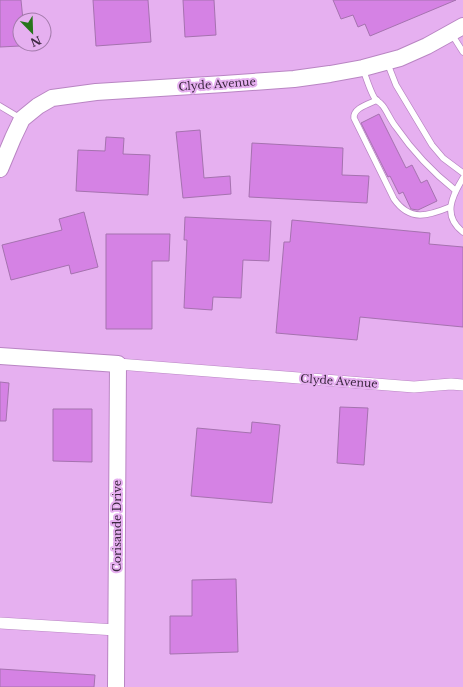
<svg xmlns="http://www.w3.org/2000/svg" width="463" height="687" font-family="'Libre Baskerville',serif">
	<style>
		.building { fill: #d582e4; stroke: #a572af }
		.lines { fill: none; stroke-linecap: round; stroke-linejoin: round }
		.lane-casing { stroke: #b985c3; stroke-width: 7 }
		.street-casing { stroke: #b985c3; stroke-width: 12 }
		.secondary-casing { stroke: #b985c3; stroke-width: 18 }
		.lane { stroke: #fff; stroke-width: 5.5 }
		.street { stroke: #fff; stroke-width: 11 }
		.secondary { stroke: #fff; stroke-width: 16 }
		.labels { text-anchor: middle; stroke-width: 4; stroke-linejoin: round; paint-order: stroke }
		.street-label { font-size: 11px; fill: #3d2841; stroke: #e6b0f0 }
	</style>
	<rect width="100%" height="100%" fill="#e6b0f0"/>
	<g class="building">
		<polygon points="0,0 21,0 23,20 20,20 20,46 0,47"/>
		<polygon points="93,0 148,0 151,42 96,46"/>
		<polygon points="183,0 214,0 216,35 185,37"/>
		<polygon points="333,0 456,0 370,36 365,24 358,27 353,15 341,19"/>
		<polygon points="379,114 406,168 412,165 421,183 427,180 437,201 418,210 411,209 403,192 399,194 390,176 388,177 361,123"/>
		<polygon points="200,130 204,178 230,176 231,194 183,198 176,132"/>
		<polygon points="106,137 124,138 123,154 150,155 148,195 76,191 78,150 105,151"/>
		<polygon points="252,143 343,148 342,175 369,176 367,203 249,197"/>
		<polygon points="84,212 98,267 71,274 69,265 11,280 2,245 62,230 59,219"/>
		<polygon points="185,217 271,221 269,261 243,260 241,298 213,297 212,310 184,308 187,240 184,240"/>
		<polygon points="292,220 430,233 429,244 463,247 463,327 360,317 357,340 276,333 284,242 290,242"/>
		<polygon points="106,234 170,234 169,261 152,261 152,329 106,329"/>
		<polygon points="0,382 9,383 6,421 0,421"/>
		<polygon points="340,407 368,408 364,465 337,463"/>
		<polygon points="53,409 92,409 92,462 53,461"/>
		<polygon points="252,422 280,425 272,503 191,496 197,428 251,433"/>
		<polygon points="236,579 238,652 170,654 170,616 192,616 192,580"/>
		<polygon points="0,669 95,675 94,687 0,687"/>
	</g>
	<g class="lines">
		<defs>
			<g id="lane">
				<polyline points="451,33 463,52"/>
				<polyline points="387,62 396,85 432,145 443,158 463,173"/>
				<path d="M363,69C366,77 371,94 376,100C379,102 381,103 383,106C388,113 391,121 396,127C414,153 431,171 455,190"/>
				<path d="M377,100C369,104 353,108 354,118L394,199C410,222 428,216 450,207"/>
				<polyline points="0,106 20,118"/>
				<path d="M463,178C452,196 442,216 463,232"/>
			</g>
			<g id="street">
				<polyline points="118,364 414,387 451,384 463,385"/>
				<polyline points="0,623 116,630"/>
			</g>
			<g id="secondary">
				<polyline points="0,169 13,138 22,119 38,106 52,98 96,92 224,84 294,79 330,74 363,68 400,58 427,46 463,26"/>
				<polyline points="0,356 118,364 116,687"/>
			</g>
		</defs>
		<use href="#lane" class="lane-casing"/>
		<use href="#street" class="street-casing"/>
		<use href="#secondary" class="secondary-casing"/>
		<use href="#lane" class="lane"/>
		<use href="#street" class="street"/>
		<use href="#secondary" class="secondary"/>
	</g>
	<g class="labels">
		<g class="street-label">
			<text transform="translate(217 84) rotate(-4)" y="4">Clyde Avenue</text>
			<text transform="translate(339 381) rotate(4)" y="4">Clyde Avenue</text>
			<text transform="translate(117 526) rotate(-90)" y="4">Corisande Drive</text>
		</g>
	</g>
	<g transform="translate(32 32) rotate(157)"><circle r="19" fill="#e6b0f0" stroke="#a27aaa"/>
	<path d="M0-3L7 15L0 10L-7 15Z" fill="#27751c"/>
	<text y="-6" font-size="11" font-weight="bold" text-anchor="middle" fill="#3d2841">N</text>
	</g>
</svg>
